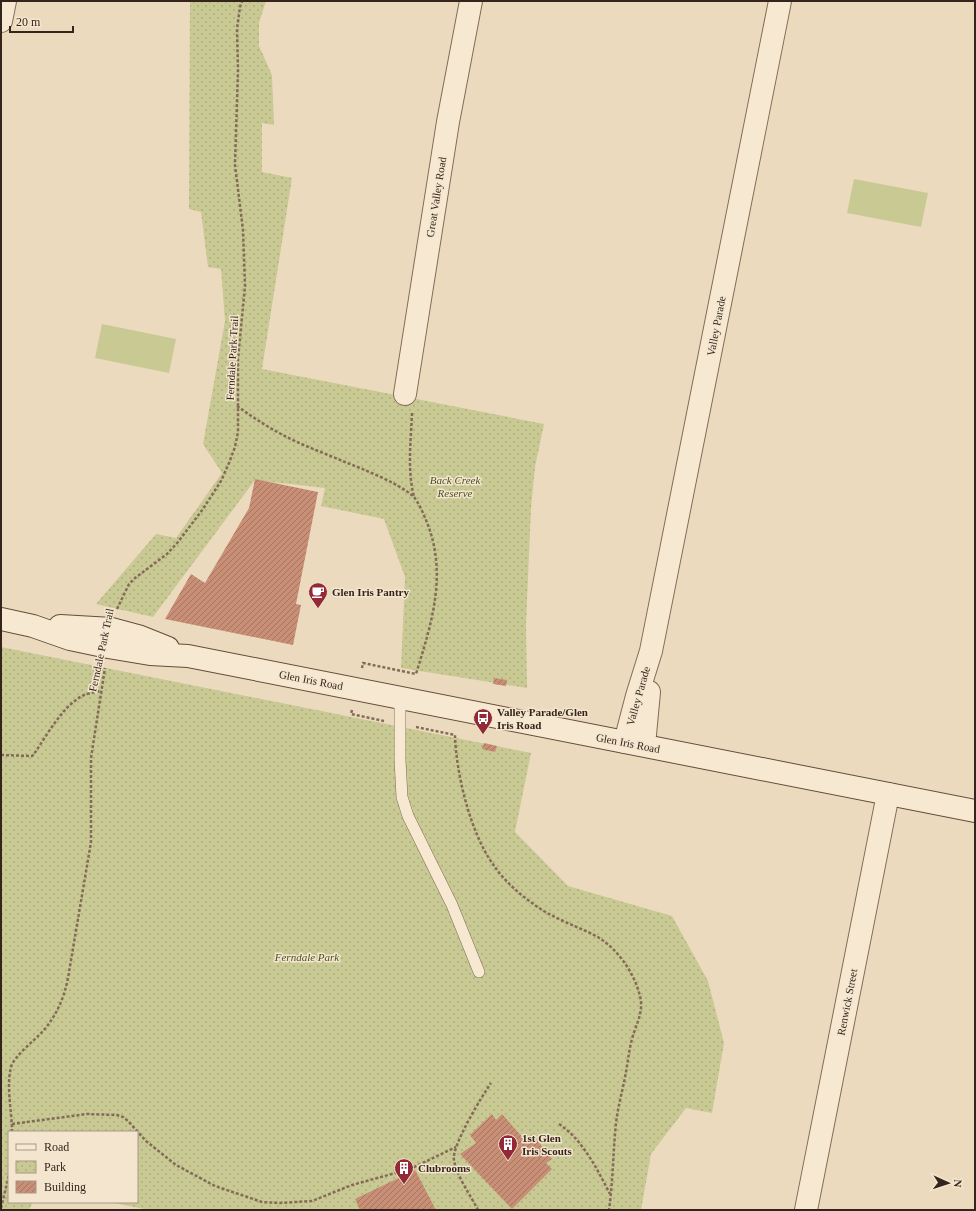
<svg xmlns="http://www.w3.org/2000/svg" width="976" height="1211" font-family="'Times New Roman',serif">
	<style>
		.green { fill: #c9c994 }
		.park { fill: url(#park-dots) }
		.building { fill: url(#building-hatch) }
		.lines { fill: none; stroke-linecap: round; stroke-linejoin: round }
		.lane-casing { stroke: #846b58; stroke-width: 12 }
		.street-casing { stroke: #846b58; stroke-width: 24 }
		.secondary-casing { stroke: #664c3b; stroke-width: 24 }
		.path { stroke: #846b58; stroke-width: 2.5; stroke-dasharray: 3 2; stroke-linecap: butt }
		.lane { stroke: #f7e8d2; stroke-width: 11 }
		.street { stroke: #f7e8d2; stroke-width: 22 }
		.secondary { stroke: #f7e8d2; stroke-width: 22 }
		.labels { text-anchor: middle; stroke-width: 3; stroke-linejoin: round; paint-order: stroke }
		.street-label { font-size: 11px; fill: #34251c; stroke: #f4e5ce }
		.park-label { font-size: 11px; font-style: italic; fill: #4a5023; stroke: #f4e5ce }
		.poi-label { font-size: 11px; font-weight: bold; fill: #34251c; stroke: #f4e5ce; text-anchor: start }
	</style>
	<defs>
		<pattern id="park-dots" width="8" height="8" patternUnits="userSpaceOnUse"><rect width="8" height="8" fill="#c9c994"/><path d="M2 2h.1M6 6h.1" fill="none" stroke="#adac7f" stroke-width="1.8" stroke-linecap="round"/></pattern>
		<pattern id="building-hatch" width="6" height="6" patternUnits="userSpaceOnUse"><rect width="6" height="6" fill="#c98f76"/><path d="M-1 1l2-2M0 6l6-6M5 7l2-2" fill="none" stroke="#a47560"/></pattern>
	</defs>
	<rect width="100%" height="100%" fill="#ecdabf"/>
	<g class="green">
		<polygon points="854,179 928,193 921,227 847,213"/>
		<polygon points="102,324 176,339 169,373 95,358"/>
	</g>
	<g class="park">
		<polygon points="190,1 266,1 259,23 259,46 272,75 274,125 262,123 262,172 292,178 262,369 544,424 535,467 531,508 526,624 527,688 401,668 405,577 384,519 321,506 325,488 255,480 153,617 96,604 156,534 176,538 222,473 203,444 225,321 221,269 208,267 201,212 189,209"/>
		<polygon points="1,647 531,753 515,832 568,886 672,916 708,981 724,1043 712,1113 686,1108 651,1154 641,1210 149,1210 109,1202 137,1202 137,1132 9,1132 9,1202 33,1202 29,1210 1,1210"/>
	</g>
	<g class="building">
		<polygon points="255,479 318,492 296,604 301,605 293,645 165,619 191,574 205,583 249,508"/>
		<polygon points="494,678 507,680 506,686 493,684"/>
		<polygon points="484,743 497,746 495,752 482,749"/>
		<polygon points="492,1114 496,1120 502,1114 524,1139 532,1134 552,1159 546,1163 552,1169 512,1209 460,1154 476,1143 470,1135"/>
		<polygon points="415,1170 436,1210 360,1210 355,1199"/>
	</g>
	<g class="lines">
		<defs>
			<polyline id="lane" points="400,698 400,760 402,797 408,816 452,905 479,972"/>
			<g id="street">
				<polyline points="1,21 5,1"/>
				<polyline points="405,394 448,122 471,1"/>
				<polyline points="625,742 637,696 651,651 780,1"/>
				<polyline points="644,745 649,692"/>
				<polyline points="806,1210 888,794"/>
			</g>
			<g id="secondary">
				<polyline points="1,619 33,626 70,639 108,647 150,654 188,656 975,811"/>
				<polyline points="60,626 112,629 138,636 168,648"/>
			</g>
		</defs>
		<use href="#lane" class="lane-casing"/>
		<use href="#street" class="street-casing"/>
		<use href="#secondary" class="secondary-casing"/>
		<g class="path">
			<path d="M237,406C251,416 266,426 281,434C301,445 324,453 345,462C365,470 396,482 413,496C418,501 423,513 426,520C448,573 432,622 416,674L363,663L362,668"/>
			<path d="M412,413C411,441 407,469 414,497"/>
			<polyline points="117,609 129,584 135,578 167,554 178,542 203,509 221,481 229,463 235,447 238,432 238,359 245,286 243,230 235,165 238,70 237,29 240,7 242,1"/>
			<polyline points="352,710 351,714 384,721"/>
			<path d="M416,727L455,735C456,774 471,836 495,867C506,883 523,897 539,908C557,920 577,926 596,936C617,948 634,972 640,996C644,1012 636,1024 632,1039C629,1050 628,1061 626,1072C623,1089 618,1106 616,1123C613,1152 613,1181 609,1210"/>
			<path d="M1,755L32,756L34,754C47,735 62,707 82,696C88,693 95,692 101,691"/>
			<polyline points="12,1124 87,1114 117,1115 123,1117 128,1121 146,1141 176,1165 215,1186 262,1202 280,1203 312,1201 352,1185 410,1169 456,1147"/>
			<path d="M559,1124C583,1140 597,1169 610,1194"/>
			<path d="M12,1132C12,1111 6,1088 11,1067C14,1056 35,1040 43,1031C57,1015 64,998 68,978L91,842V758L105,668"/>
			<polyline points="1,1208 9,1175"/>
			<path d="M478,1210C471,1196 456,1175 454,1160C451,1147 482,1096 491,1083"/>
		</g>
		<use href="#lane" class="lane"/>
		<use href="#street" class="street"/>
		<use href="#secondary" class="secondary"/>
	</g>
	<defs>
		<symbol id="cafe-pin" viewBox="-11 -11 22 30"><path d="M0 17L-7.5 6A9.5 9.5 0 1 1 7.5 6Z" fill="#912a36" stroke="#f4e5ce"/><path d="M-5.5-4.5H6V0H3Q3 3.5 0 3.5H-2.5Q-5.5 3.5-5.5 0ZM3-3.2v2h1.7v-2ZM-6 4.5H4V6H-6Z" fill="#fff"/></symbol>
		<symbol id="bus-pin" viewBox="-11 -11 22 30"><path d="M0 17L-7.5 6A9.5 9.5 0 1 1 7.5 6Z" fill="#912a36" stroke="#f4e5ce"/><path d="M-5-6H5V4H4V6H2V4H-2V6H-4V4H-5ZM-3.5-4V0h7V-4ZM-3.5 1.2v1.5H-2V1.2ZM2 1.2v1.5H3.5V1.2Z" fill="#fff"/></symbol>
		<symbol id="building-pin" viewBox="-11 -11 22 30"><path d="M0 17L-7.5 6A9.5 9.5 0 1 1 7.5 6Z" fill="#912a36" stroke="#f4e5ce"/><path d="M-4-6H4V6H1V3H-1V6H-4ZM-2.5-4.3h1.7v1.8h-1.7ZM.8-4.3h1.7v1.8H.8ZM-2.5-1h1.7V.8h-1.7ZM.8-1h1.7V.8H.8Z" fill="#fff"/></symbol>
	</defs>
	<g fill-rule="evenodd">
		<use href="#cafe-pin" x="307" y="581" width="22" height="30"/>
		<use href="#bus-pin" x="472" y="707" width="22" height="30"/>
		<use href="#building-pin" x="497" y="1133" width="22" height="30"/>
		<use href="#building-pin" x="393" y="1157" width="22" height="30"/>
	</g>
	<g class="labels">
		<g class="street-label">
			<text transform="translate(436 197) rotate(-81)" y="4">Great Valley Road</text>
			<text transform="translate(716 326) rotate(-79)" y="4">Valley Parade</text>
			<text transform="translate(232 358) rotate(-87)" y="4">Ferndale Park Trail</text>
			<text transform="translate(101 650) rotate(-78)" y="4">Ferndale Park Trail</text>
			<text transform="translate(311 680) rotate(11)" y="4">Glen Iris Road</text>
			<text transform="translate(638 696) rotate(-74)" y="4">Valley Parade</text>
			<text transform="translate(628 743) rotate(11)" y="4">Glen Iris Road</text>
			<text transform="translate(847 1002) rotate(-79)" y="4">Renwick Street</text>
		</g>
		<g class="park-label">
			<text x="455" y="484">Back Creek<tspan x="455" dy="13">Reserve</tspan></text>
			<text x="307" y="961">Ferndale Park</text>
		</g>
		<g class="poi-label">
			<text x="332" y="596">Glen Iris Pantry</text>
			<text x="497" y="716">Valley Parade/Glen<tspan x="497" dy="13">Iris Road</tspan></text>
			<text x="522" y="1142">1st Glen<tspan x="522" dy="13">Iris Scouts</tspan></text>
			<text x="418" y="1172">Clubrooms</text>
		</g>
	</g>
	<rect width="976" height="1211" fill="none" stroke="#34251c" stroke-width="4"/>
	<rect x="8" y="1131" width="130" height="72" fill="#f4e5ce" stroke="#a79887"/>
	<rect x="16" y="1144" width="20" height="6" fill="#f7e8d2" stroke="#a79887"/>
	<text x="44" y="1151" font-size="12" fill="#34251c">Road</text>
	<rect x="16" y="1161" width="20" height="12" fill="url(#park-dots)" stroke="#a79887"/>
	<text x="44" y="1171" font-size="12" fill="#34251c">Park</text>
	<rect x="16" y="1181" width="20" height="12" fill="url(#building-hatch)" stroke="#a79887"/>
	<text x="44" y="1191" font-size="12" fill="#34251c">Building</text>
	<g transform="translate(948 1183) rotate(93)" stroke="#f4e5ce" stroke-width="3" paint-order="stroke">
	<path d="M0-3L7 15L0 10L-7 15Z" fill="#34251c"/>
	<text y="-6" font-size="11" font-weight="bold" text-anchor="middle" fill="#34251c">N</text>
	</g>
	<path d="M10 26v6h63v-6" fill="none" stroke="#34251c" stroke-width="2"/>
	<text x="16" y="26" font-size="12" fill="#34251c" stroke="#f4e5ce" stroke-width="3" paint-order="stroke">20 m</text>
</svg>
